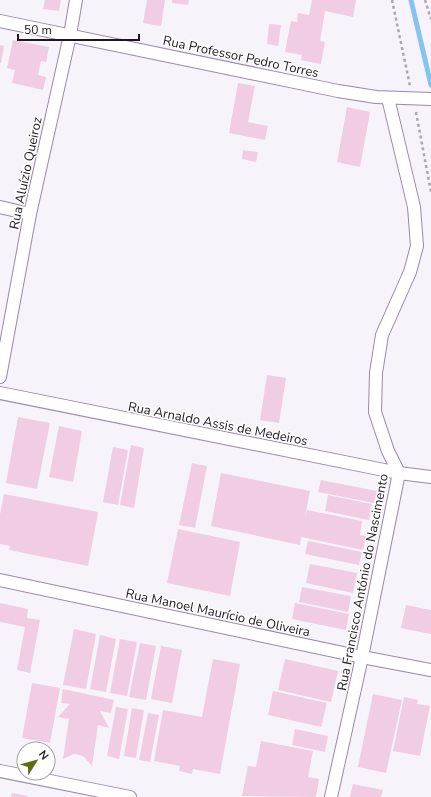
<svg xmlns="http://www.w3.org/2000/svg" width="431" height="797" font-family="'Nunito Sans',sans-serif">
	<style>
		.lines { fill: none; stroke-linecap: round; stroke-linejoin: round }
		.stream { stroke: #85c4f0; stroke-width: 5 }
		.building { fill: #f1cde3 }
		.street-casing { stroke: #9989a8; stroke-width: 14 }
		.path { stroke: #aca8b1; stroke-width: 2.5; stroke-dasharray: 3 3; stroke-linecap: butt }
		.street { stroke: #fff; stroke-width: 12 }
		.labels { text-anchor: middle; stroke-width: 3; stroke-linejoin: round; paint-order: stroke }
		.street-label { font-size: 13px; fill: #1d1723; stroke: #fff }
	</style>
	<rect width="100%" height="100%" fill="#f6f3fa"/>
	<g class="lines">
		<polyline class="stream" points="411,0 431,85"/>
	</g>
	<g class="building">
		<polygon points="45,0 61,0 59,11 43,9"/>
		<polygon points="147,0 165,0 161,26 143,23"/>
		<polygon points="172,0 189,0 188,5 172,3"/>
		<polygon points="312,0 356,0 353,17 325,11 320,41 325,42 321,64 301,60 302,55 285,52 291,21 297,22 298,13 309,15"/>
		<polygon points="269,24 281,25 278,46 267,44"/>
		<polygon points="13,40 49,47 46,62 41,61 38,75 46,77 43,90 12,83 15,70 7,68"/>
		<polygon points="0,45 4,46 1,63 0,63"/>
		<polygon points="238,83 255,86 248,122 268,126 265,140 229,133"/>
		<polygon points="347,107 370,112 360,167 337,162"/>
		<polygon points="243,150 258,152 256,162 242,159"/>
		<polygon points="267,375 286,378 279,423 260,420"/>
		<polygon points="18,417 50,423 37,489 6,483"/>
		<polygon points="59,426 82,431 73,482 49,477"/>
		<polygon points="131,445 144,448 134,508 120,505"/>
		<polygon points="113,447 128,450 118,505 103,502"/>
		<polygon points="192,463 207,466 195,528 179,525"/>
		<polygon points="221,473 310,491 305,517 307,510 362,521 360,535 366,536 363,550 301,537 300,545 211,526"/>
		<polygon points="321,480 377,491 374,503 318,492"/>
		<polygon points="4,494 98,512 88,566 9,550 10,546 0,544 0,514"/>
		<polygon points="328,495 372,504 369,520 325,511"/>
		<polygon points="178,529 240,542 230,596 167,583"/>
		<polygon points="308,541 362,552 359,565 305,554"/>
		<polygon points="310,564 357,573 353,593 306,583"/>
		<polygon points="302,587 351,596 348,612 299,602"/>
		<polygon points="0,603 28,609 27,618 40,620 30,673 17,670 25,627 0,622"/>
		<polygon points="295,603 349,614 346,630 292,619"/>
		<polygon points="406,605 431,610 431,634 401,628"/>
		<polygon points="74,629 96,634 86,689 63,685"/>
		<polygon points="100,635 116,639 106,692 90,689"/>
		<polygon points="120,639 137,642 127,696 110,693"/>
		<polygon points="140,643 156,646 146,700 129,697"/>
		<polygon points="161,646 182,650 172,703 151,699"/>
		<polygon points="213,659 240,664 220,774 193,769 192,774 179,771 180,766 154,761 163,710 202,717"/>
		<polygon points="285,659 338,671 331,702 278,690"/>
		<polygon points="32,683 60,688 50,743 22,738"/>
		<polygon points="63,689 114,700 111,713 100,711 109,728 98,725 92,766 84,757 80,755 74,754 63,759 69,719 58,717 70,704 61,703"/>
		<polygon points="273,691 327,703 321,727 268,715"/>
		<polygon points="373,694 402,700 386,773 358,767"/>
		<polygon points="404,697 418,700 417,704 430,706 420,756 393,751"/>
		<polygon points="116,707 128,709 119,759 107,756"/>
		<polygon points="132,708 144,710 136,758 124,756"/>
		<polygon points="148,713 159,715 150,762 139,760"/>
		<polygon points="295,729 328,736 325,752 292,745"/>
		<polygon points="261,741 313,751 308,777 319,779 316,797 242,796 248,766 256,767"/>
		<polygon points="353,784 383,790 381,797 350,797"/>
		<polygon points="12,793 27,796 27,797 11,797"/>
	</g>
	<g class="lines">
		<defs>
			<g id="street">
				<polyline points="0,21 338,91 376,97 431,99"/>
				<polyline points="0,207 30,214"/>
				<polyline points="0,377 30,214 70,35 76,0"/>
				<polyline points="0,393 399,473 431,477"/>
				<polyline points="0,580 362,657 431,670"/>
				<polyline points="0,771 130,797"/>
				<polyline points="331,797 362,657 399,473 388,451 375,412 376,373 382,335 410,272 417,246 414,207 388,98"/>
			</g>
		</defs>
		<use href="#street" class="street-casing"/>
		<g class="path">
			<polyline points="392,0 410,86"/>
			<polyline points="425,0 431,19"/>
			<polyline points="416,112 431,192"/>
		</g>
		<use href="#street" class="street"/>
	</g>
	<g class="labels">
		<g class="street-label">
			<text transform="translate(241 56) rotate(12)" y="5">Rua Professor Pedro Torres</text>
			<text transform="translate(25 173) rotate(-78)" y="5">Rua Aluízio Queiroz</text>
			<text transform="translate(218 423) rotate(11)" y="5">Rua Arnaldo Assis de Medeiros</text>
			<text transform="translate(362 582) rotate(-79)" y="5">Rua Francisco António do Nascimento</text>
			<text transform="translate(218 612) rotate(12)" y="5">Rua Manoel Maurício de Oliveira</text>
		</g>
	</g>
	<g transform="translate(36 761) rotate(53)"><circle r="19" fill="#ffffff" stroke="#a5a2a7"/>
	<path d="M0-3L7 15L0 10L-7 15Z" fill="#606c14"/>
	<text y="-6" font-size="11" font-weight="bold" text-anchor="middle" fill="#1d1723">N</text>
	</g>
	<path d="M18 34v6h121v-6" fill="none" stroke="#1d1723" stroke-width="2"/>
	<text x="24" y="34" font-size="12" fill="#1d1723" stroke="#ffffff" stroke-width="3" paint-order="stroke">50 m</text>
</svg>
